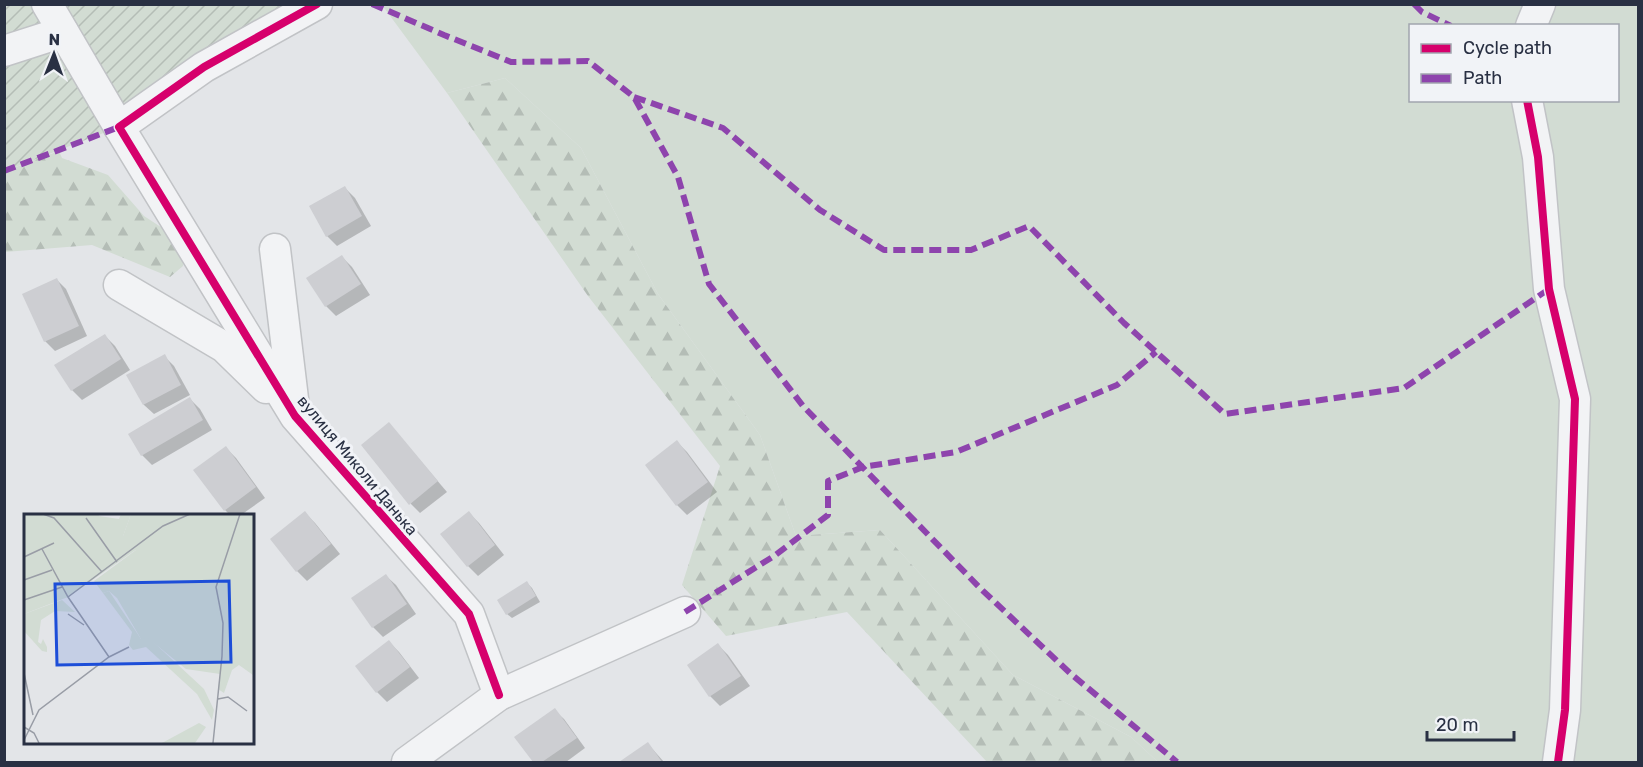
<svg xmlns="http://www.w3.org/2000/svg" width="1643" height="767" font-family="Rubik,sans-serif">
	<style>
		.grass { fill: #d2dcd3; fill-rule: evenodd }
		.forest { fill: url(#forest-firs) }
		.garden { fill: url(#garden-furrows) }
		.shadow { fill: #0003 }
		.building { fill: #cdced2 }
		.lines { fill: none; stroke-linecap: round; stroke-linejoin: round }
		.minor-casing { stroke: #c1c3c6; stroke-width: 33 }
		.minor { stroke: #f2f3f5; stroke-width: 30 }
		.quiet { stroke: #8e44ad; stroke-width: 6; stroke-dasharray: 12 6; stroke-linecap: butt }
		.cycleway-casing { stroke: #f1f3f7; stroke-width: 11 }
		.cycleway { stroke: #d6006c; stroke-width: 8 }
		.labels { text-anchor: middle; stroke-width: 6; stroke-linejoin: round; paint-order: stroke }
		.street-label { font-size: 16px; fill: #293043; stroke: #f1f3f7 }
		.inset-road { fill: none; stroke: #999da6; stroke-width: 1.5 }
		.view { fill: #1d4ed8; fill-opacity: 0.15; stroke: #1d4ed8; stroke-width: 3 }
		.inset-edge { fill: none; stroke: #293043; stroke-width: 3 }
	</style>
	<defs>
		<pattern id="forest-firs" width="22" height="20" patternUnits="userSpaceOnUse" patternTransform="scale(1.5)"><rect width="22" height="20" fill="#d2dcd3"/><path d="M5 1l3.5 6h-7zM16 11l3.5 6h-7z" fill="#b4bdb6"/></pattern>
		<pattern id="garden-furrows" width="10" height="10" patternUnits="userSpaceOnUse" patternTransform="scale(1.5)"><rect width="10" height="10" fill="#d2dcd3"/><path d="M-1 1l2-2M0 10L10 0M9 11l2-2" fill="none" stroke="#b4bdb6"/></pattern>
	</defs>
	<rect width="100%" height="100%" fill="#e3e5e8"/>
	<path class="grass" d="M382,5H1638V762H1158L1131,737L1013,675L880,530L796,536L760,435L658,294L581,148L505,78L447,93ZM1410,26H1618V100H1410Z"/>
	<g class="forest">
		<polygon points="505,78 581,148 658,294 760,435 796,536 880,530 1013,675 1131,737 1158,762 987,762 847,612 726,636 682,585 720,466 588,296 447,93"/>
		<polygon points="59,151 62,158 108,175 144,216 173,235 184,250 183,266 170,277 92,245 5,252 5,171"/>
	</g>
	<polygon class="garden" points="5,5 317,5 119,127 5,171"/>
	<g class="shadow">
		<polygon points="345,188 355,198 371,226 337,246 327,236"/>
		<polygon points="342,257 352,267 370,295 336,316 326,306 308,278"/>
		<polygon points="56,279 66,289 87,336 55,351 45,341"/>
		<polygon points="105,336 115,346 130,370 82,400 72,390"/>
		<polygon points="164,356 174,366 190,395 154,414 144,405 129,375"/>
		<polygon points="190,399 200,409 212,430 152,465 142,455"/>
		<polygon points="389,424 447,492 420,513 411,504"/>
		<polygon points="677,442 687,452 717,492 687,515 677,505"/>
		<polygon points="226,448 236,458 265,498 241,515 230,515 225,510"/>
		<polygon points="305,513 315,523 340,554 307,581 297,571"/>
		<polygon points="469,513 479,523 504,555 478,576 468,566"/>
		<polygon points="386,576 396,585 416,614 383,637 373,627"/>
		<polygon points="527,583 532,588 540,602 512,618 507,614"/>
		<polygon points="389,642 399,652 419,678 387,702 377,692"/>
		<polygon points="718,645 728,655 750,686 720,706 710,696 689,665"/>
		<polygon points="554,710 564,719 585,748 566,762 535,762 516,738"/>
		<polygon points="648,744 664,762 622,762"/>
	</g>
	<g class="building">
		<polygon points="345,186 362,216 326,237 309,206"/>
		<polygon points="342,255 361,284 325,307 306,278"/>
		<polygon points="57,278 79,326 44,342 22,294"/>
		<polygon points="105,334 121,359 71,391 54,365"/>
		<polygon points="165,354 181,385 143,405 126,375"/>
		<polygon points="190,397 203,420 141,456 128,434"/>
		<polygon points="389,422 438,481 409,505 361,445"/>
		<polygon points="677,440 708,482 676,506 645,465"/>
		<polygon points="226,446 256,487 224,511 193,470"/>
		<polygon points="305,511 331,544 296,572 270,539"/>
		<polygon points="469,511 495,545 467,567 440,534"/>
		<polygon points="386,574 407,604 372,628 351,598"/>
		<polygon points="527,581 536,596 506,615 497,600"/>
		<polygon points="389,640 410,667 376,693 355,666"/>
		<polygon points="718,643 741,676 709,697 687,665"/>
		<polygon points="555,708 577,738 542,762 533,762 514,737"/>
		<polygon points="648,742 662,762 619,762"/>
	</g>
	<g class="lines">
		<defs>
			<g id="minor">
				<polyline points="47,4 119,127 295,416 469,614 499,695"/>
				<polyline points="1531,26 1540,4"/>
				<polyline points="4,51 63,32"/>
				<polyline points="1527,100 1538,157 1549,289 1575,399 1565,710 1558,762"/>
				<polyline points="119,127 204,67 317,4"/>
				<polyline points="275,249 294,407"/>
				<polyline points="119,285 224,347 266,388"/>
				<polyline points="407,762 499,695 685,612"/>
			</g>
		</defs>
		<use href="#minor" class="minor-casing"/>
		<use href="#minor" class="minor"/>
		<g class="quiet">
			<polyline points="372,4 444,35 511,62 588,61 634,97 678,177 709,284 803,406 980,588 1071,674 1177,762"/>
			<polyline points="1414,4 1422,12 1451,26"/>
			<polyline points="634,97 723,128 820,210 884,250 971,250 1029,226 1124,323 1225,414 1404,388 1549,289"/>
			<polyline points="4,171 119,127"/>
			<polyline points="685,612 774,556 828,515 828,481 863,467 956,452 1117,385 1156,352"/>
		</g>
		<defs>
			<g id="cycleway">
				<polyline points="317,4 204,67 119,127 295,416 469,614 499,695"/>
				<polyline points="1527,100 1538,157 1549,289 1575,399 1565,710 1558,762"/>
			</g>
		</defs>
		<use href="#cycleway" class="cycleway-casing"/>
		<use href="#cycleway" class="cycleway"/>
	</g>
	<g class="labels">
		<g class="street-label">
			<text transform="translate(358 465) rotate(50)" y="6">вулиця Миколи Данька</text>
		</g>
	</g>
	<g transform="translate(24 514)">
		<rect width="230" height="230" fill="#e3e5e8"/>
		<path d="M107,0H229V161L215,151L208,156L200,179L194,175L196,160L162,155L125,125H117L93,84L85,77L79,79L70,67L112,36L98,25Z" fill="#d2dcd3"/>
		<path d="M97,0H107L98,25L75,2L95,5ZM85,77L117,125L125,124L180,175L190,196L188,206L173,180L122,133L109,136L105,131L108,118L79,79ZM38,86L51,98L31,97L17,106L14,128L17,130L19,125L23,133V138L18,137L0,117V100ZM175,209L182,213L171,229H138Z" fill="#d2dcd3"/>
		<path d="M0,0H73L113,35L44,83L0,100Z" fill="#d2dcd3"/>
		<path class="inset-road" d="M19,0L30,4L78,58M62,4L93,48M18,35L44,83L85,143M0,43L30,29M0,66L28,56M44,83L139,12L166,0M0,86L38,73M44,100L60,111M0,159L9,201M194,185L204,183L223,197M0,213L10,219L15,229M0,226L15,196L85,143L105,133M189,229L198,142L199,109L192,73L216,0"/>
		<path class="view" d="M205,67L207,148L33,151L31,70Z"/>
		<rect width="230" height="230" class="inset-edge"/>
	</g>
	<rect width="1643" height="767" fill="none" stroke="#293043" stroke-width="12"/>
	<rect x="1409" y="24" width="210" height="78" fill="#f1f3f7" stroke="#a1a5af" stroke-width="1.5"/>
	<rect x="1421" y="44" width="30" height="9" fill="#d6006c" stroke="#a1a5af" stroke-width="1.5"/>
	<text x="1463" y="54" font-size="18" fill="#293043">Cycle path</text>
	<rect x="1421" y="74" width="30" height="9" fill="#8e44ad" stroke="#a1a5af" stroke-width="1.5"/>
	<text x="1463" y="84" font-size="18" fill="#293043">Path</text>
	<g transform="translate(54 54) rotate(1)" stroke="#f1f3f7" stroke-width="4.5" paint-order="stroke">
	<path d="M0-4.5L10 22L0 15L-10 22Z" fill="#293043"/>
	<text y="-9" font-size="16" font-weight="bold" text-anchor="middle" fill="#293043">N</text>
	</g>
	<path d="M1427 731v9h87v-9" fill="none" stroke="#293043" stroke-width="3"/>
	<text x="1436" y="731" font-size="18" fill="#293043" stroke="#f1f3f7" stroke-width="4.5" paint-order="stroke">20 m</text>
</svg>
